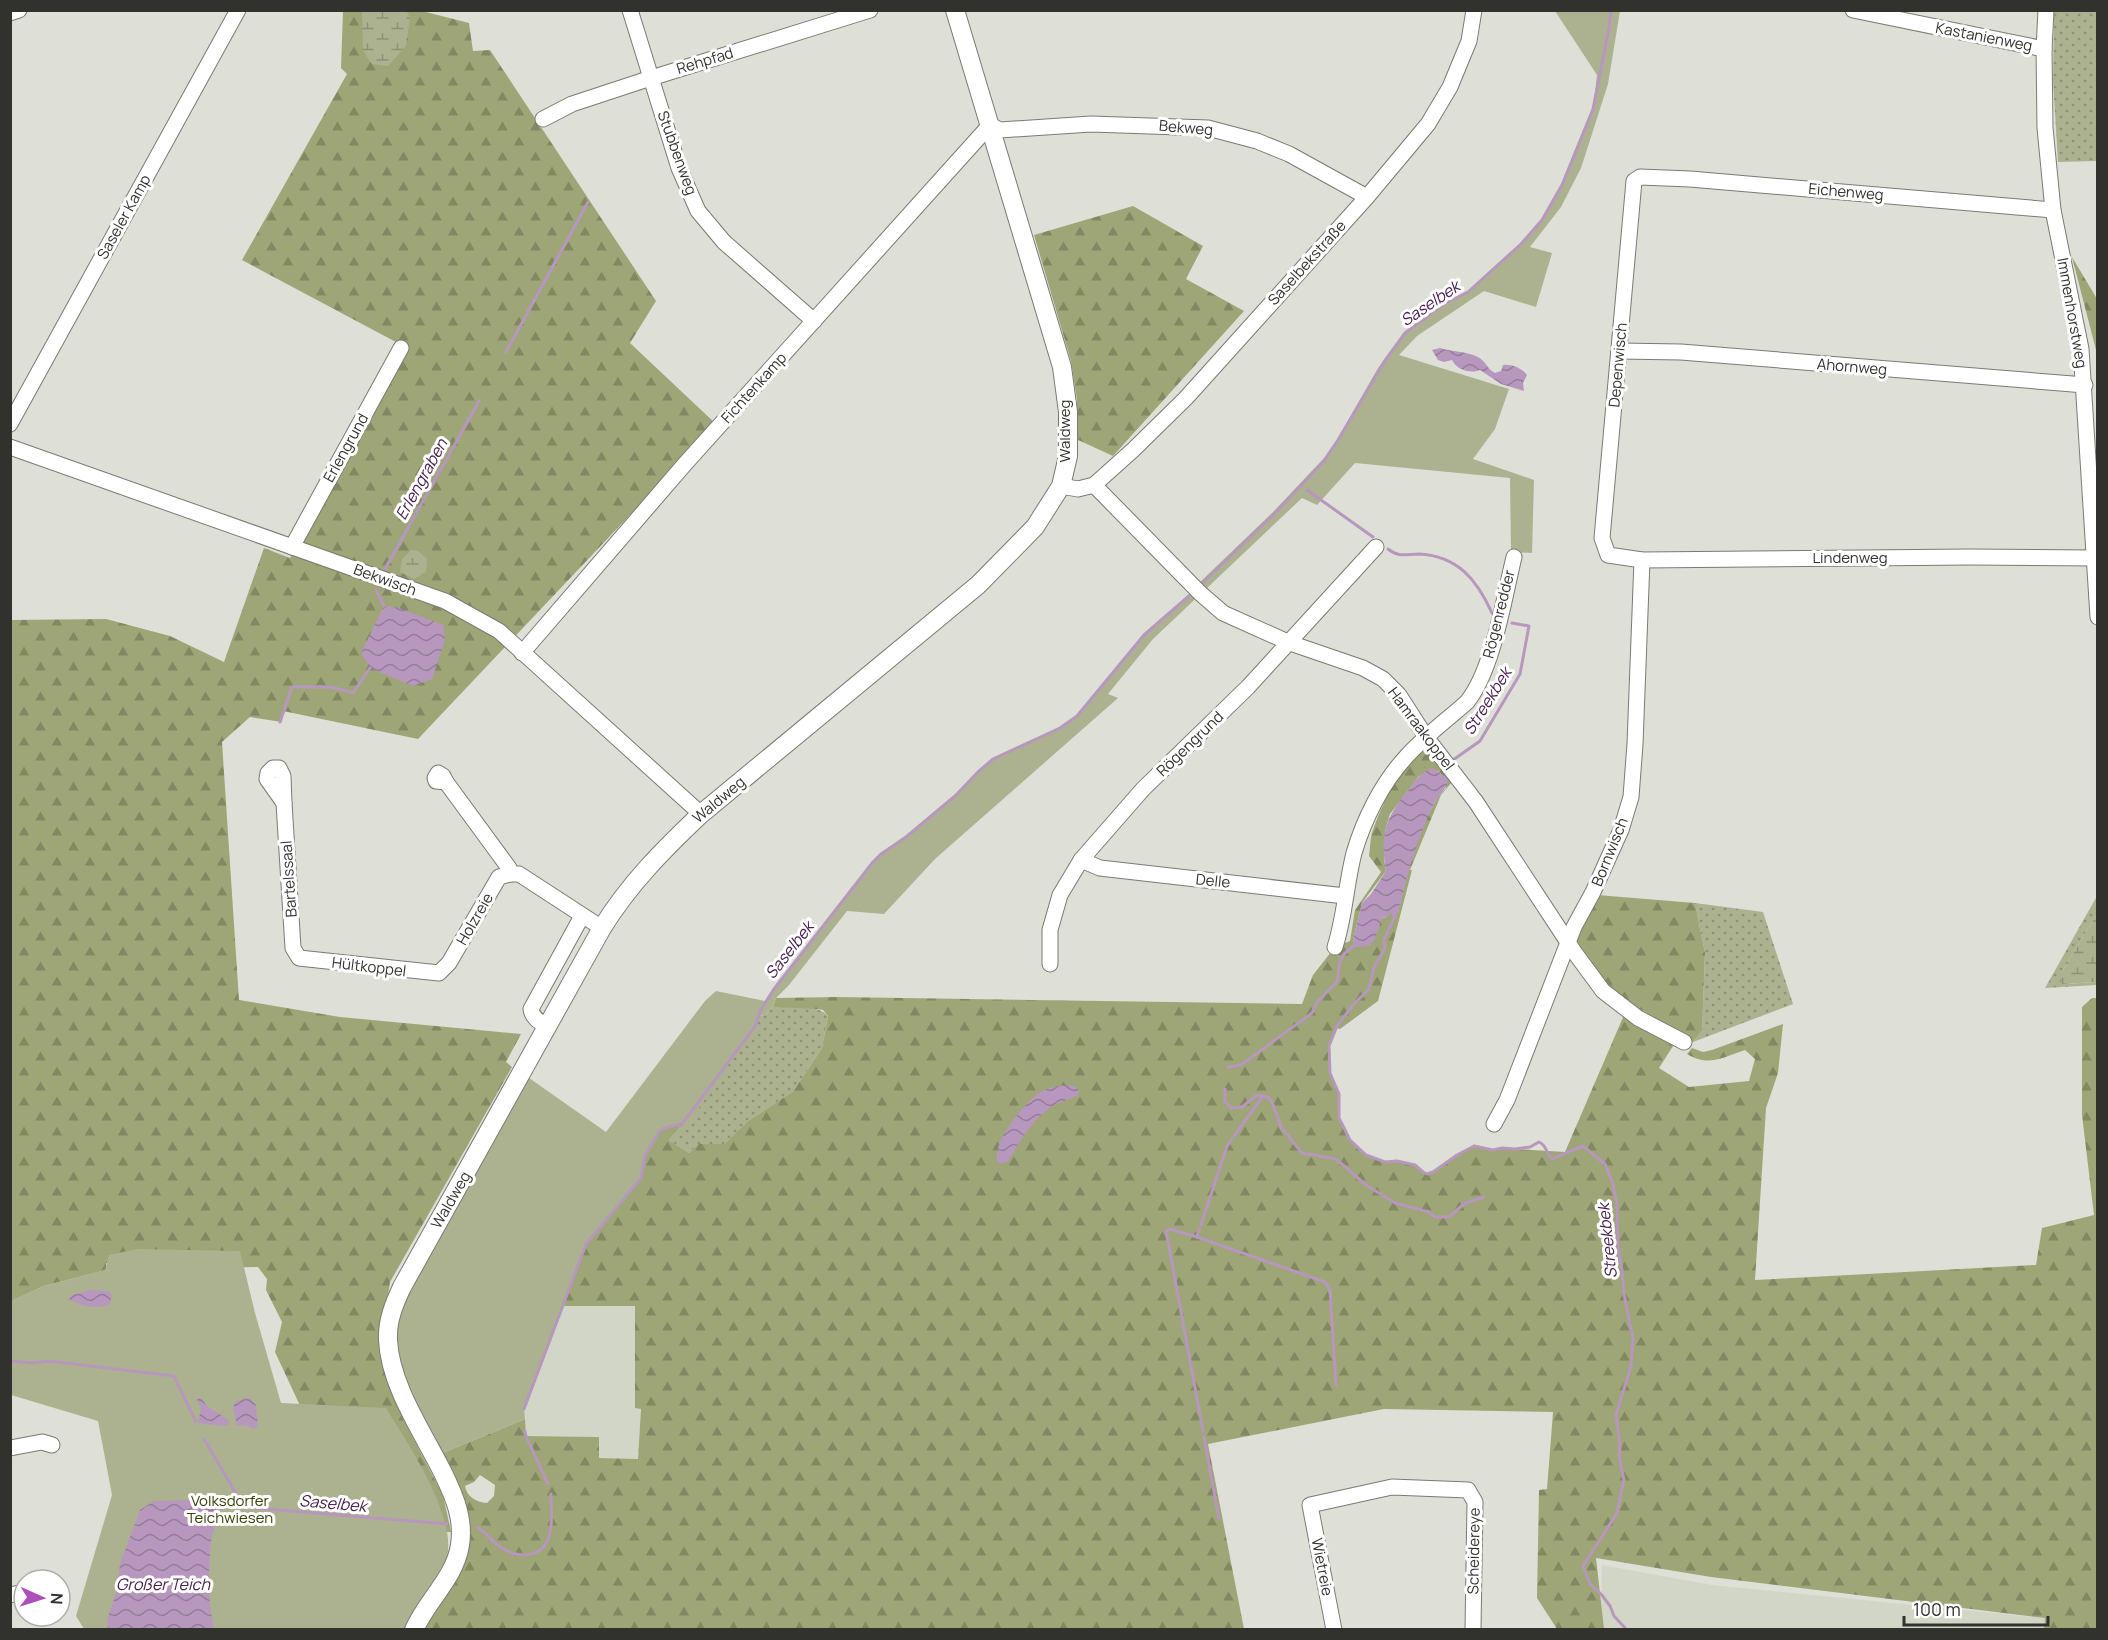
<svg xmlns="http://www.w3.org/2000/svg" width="2108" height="1640" font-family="Manrope,sans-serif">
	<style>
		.built { fill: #d2d6c6 }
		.grass { fill: url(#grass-dots) }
		.forest { fill: url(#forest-firs); fill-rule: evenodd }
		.wetland { fill: url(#wetland-marsh) }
		.park { fill: #acb290 }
		.water { fill: url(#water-waves) }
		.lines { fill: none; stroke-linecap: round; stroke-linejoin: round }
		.stream { stroke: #b797bd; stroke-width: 3 }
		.minor-casing { stroke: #797b73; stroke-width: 17 }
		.major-casing { stroke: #797b73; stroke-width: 20 }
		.minor { stroke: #fff; stroke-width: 15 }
		.major { stroke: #fff; stroke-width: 18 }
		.labels { text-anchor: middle; stroke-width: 6; stroke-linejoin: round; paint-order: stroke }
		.street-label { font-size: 15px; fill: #31322e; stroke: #fff }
		.park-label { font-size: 15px; fill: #383e05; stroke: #fff }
		.water-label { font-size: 16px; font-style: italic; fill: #492050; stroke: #fff }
	</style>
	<defs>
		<pattern id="grass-dots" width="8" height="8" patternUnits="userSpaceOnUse" patternTransform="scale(1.5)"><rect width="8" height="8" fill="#acb290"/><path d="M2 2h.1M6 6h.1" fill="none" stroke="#8d9176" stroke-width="1.8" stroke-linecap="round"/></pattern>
		<pattern id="forest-firs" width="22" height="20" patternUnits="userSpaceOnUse" patternTransform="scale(1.5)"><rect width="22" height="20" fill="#9ea677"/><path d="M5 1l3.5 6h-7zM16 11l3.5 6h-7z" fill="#818862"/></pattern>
		<pattern id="wetland-marsh" width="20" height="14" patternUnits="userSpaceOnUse" patternTransform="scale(1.5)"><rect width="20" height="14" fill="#acb290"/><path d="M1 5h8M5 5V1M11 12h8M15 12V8" fill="none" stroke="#8d9176"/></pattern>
		<pattern id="water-waves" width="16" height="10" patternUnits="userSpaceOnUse" patternTransform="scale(1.5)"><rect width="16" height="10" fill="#b797bd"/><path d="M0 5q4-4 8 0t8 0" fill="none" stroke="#957c9a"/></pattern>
	</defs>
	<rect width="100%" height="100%" fill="#dee0d7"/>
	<g class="built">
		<polygon points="635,1305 635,1408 641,1409 638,1459 599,1458 599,1437 526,1436 524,1409 563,1306"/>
		<polygon points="1602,1565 1712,1585 2045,1618 2044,1630 1600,1630"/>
	</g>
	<g class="grass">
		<polygon points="2054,11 2097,11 2097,161 2058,162 2053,81"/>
		<polygon points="2097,896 2097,914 2061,973 2063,984 2097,982 2097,985 2045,988"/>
		<polygon points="1695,903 1763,912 1793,1004 1693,1042 1702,1031 1705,953"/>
		<path d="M773,1007C789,1007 817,1003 828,1016L822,1048L796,1087L792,1092L748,1121L724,1144H698L689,1153L669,1140L724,1069L755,1025L759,1016L765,1015Z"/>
	</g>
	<g class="forest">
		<polygon points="343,11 422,11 469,23 473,51 490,50 656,301 630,343 716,424 418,739 283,711 282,722 250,717 222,742 239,1000 340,1017 521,1034 506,1062 512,1067 390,1282 380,1346 403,1419 443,1495 451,1532 447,1532 310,1427 275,1352 282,1322 266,1290 267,1279 258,1267 198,1268 106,1263 106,1270 44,1286 11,1301 10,620 106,619 170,636 224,662 264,548 290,558 409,349 242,260 347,74 341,68"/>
		<polygon points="1133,206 1203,246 1186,279 1244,311 1113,456 1076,439 1077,400 1071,361 1034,235"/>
		<polygon points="2072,257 2097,299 2097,354"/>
		<path d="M1426,750L1429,751L1453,781L1441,795L1410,870H1412L1378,1001L1340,1029L1337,1028L1329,1046L1330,1073L1339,1094V1115L1341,1124L1353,1144L1362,1153L1383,1162L1402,1161L1415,1165L1423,1172L1427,1174L1433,1172L1457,1155L1474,1146L1493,1150L1499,1148L1565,1152L1624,1015L1675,1043L1659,1068L1689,1087L1749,1081L1755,1059L1745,1050C1721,1058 1709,1067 1687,1054L1692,1048L1703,1052L1712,1050L1783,1024L1778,1073L1766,1108L1755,1280L2036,1265L2042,1228L2094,1215L2082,1115V1007L2092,998H2097V1629H2044L2045,1618L1711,1577L1596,1558L1604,1629H1557L1537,1598L1539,1490L1547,1489L1553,1412L1384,1409L1208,1444L1244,1629L414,1630L460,1547L435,1456L525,1419L526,1436L599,1437V1458L638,1459L641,1409L635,1408V1306H563L586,1244L640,1178L645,1156L661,1129L682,1124L669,1140L689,1153L698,1144H724L748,1121L792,1092L796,1087L822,1048L828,1016L823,1010L817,1009L773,1007L776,998L837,997L1302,1004L1313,975L1335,947L1350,941L1355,910L1381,872L1369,856C1370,850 1370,843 1371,837C1376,816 1404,754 1426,750ZM1438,771L1441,774L1446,788C1421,813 1406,878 1398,913L1390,911L1386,917L1382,918L1356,947L1353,940L1362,903L1386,871L1384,859L1385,831L1390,814L1419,776ZM480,1475L495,1485L494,1496L487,1503C476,1502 467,1497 465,1486L474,1482Z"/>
		<polygon points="1597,895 1695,903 1705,953 1702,1031 1693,1042 1608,989 1576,939"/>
	</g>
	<g class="wetland">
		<polygon points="362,11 406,11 410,17 406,46 388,66 372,64 363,51"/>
		<polygon points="411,550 418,551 427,559 426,572 414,579 400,572 402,559"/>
		<polygon points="2097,914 2097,982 2062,984 2060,979 2061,973"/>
	</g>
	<g class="park">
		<polygon points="1555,11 1620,11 1608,84 1581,168 1561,207 1530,247 1552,253 1536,307 1484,291 1417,336 1399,355 1509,389 1495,429 1473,459 1534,480 1532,553 1511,552 1510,478 1355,463 1317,505 1302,498 1153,639 1108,694 1118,698 935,859 884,914 847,911 789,985 776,998 773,1007 765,1015 759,1016 756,1025 689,1122 664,1128 659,1132 645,1156 641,1178 586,1244 524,1409 525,1419 435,1456 401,1390 388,1326 522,1073 606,1132 705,1001 716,991 765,1001 877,857 906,837 955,796 978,772 993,759 1060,728 1077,716 1144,635 1190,595 1199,583 1273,512 1325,457 1336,442 1378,368 1405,333 1444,304 1468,292 1521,244 1542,220 1562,185 1593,109 1597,75"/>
		<path d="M137,1249L240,1251L255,1313L281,1403L386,1408C408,1445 462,1521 445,1564C436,1587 421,1608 409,1629H84L76,1616L112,1495L98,1421L11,1395L10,1301L44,1286L105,1270L109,1255Z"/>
	</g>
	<g class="water">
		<path d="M1440,348C1452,352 1466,351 1478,357C1486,361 1487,369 1495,373L1501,371L1503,365C1511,364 1522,368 1527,375L1523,383L1524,391L1501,384L1480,370C1470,374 1457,370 1452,360L1444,362L1438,360L1432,350Z"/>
		<polygon points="384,606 396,607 443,625 445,640 432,679 413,686 370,668 361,653"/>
		<path d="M1433,768L1447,778L1448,782C1444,792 1435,800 1431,810C1416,843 1406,878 1398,913L1394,918L1390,912L1388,916L1382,918L1375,939L1369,946L1356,947L1353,940L1362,903L1371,894L1386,871C1380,834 1385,818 1409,789C1416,779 1422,772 1433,768Z"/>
		<path d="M1065,1085L1074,1086L1078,1089L1079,1094C1072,1100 1061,1100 1053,1106C1033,1118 1019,1142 1008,1162L998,1164C990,1144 1020,1110 1034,1097C1042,1089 1054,1087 1065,1085Z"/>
		<path d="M90,1290L108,1291L112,1295L110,1304C101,1310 78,1306 69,1299L72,1295Z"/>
		<path d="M198,1398L202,1399L206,1405L228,1420L229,1425C222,1427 207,1424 198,1423L201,1408L197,1401Z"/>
		<polygon points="247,1398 251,1399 256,1405 258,1426 254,1429 248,1426 237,1425 233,1408 235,1402"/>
		<path d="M191,1500C202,1501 210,1502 218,1509C217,1520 213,1530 211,1541C208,1569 208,1602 214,1629H108L107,1620L116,1593L120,1564L140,1510L154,1501Z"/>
	</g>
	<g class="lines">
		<g class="stream">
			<polyline points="506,352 588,202"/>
			<polyline points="1307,490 1373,537"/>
			<path d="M1388,549C1399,558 1406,554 1419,554C1458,556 1477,580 1492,613"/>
			<polyline points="385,569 479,401"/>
			<polyline points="1201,584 1275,513 1323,462 1338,440 1384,362 1405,333 1444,304 1468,292 1521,244 1542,220 1562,185 1593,109 1609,28 1611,10"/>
			<polyline points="376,590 384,606"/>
			<polyline points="280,722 292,687 331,687 353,693 370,668"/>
			<polyline points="1453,760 1480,741 1520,674 1529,626 1512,623"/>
			<path d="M1395,916L1384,940L1385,948L1374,967L1369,989L1353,1005L1337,1026L1329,1046L1330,1073L1339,1094V1118L1350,1140L1366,1155L1385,1162L1397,1161L1415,1165L1423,1172L1427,1174L1433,1172L1457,1155L1474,1146L1493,1150L1502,1148L1515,1149L1530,1147L1539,1142C1548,1146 1546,1155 1552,1159L1583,1146L1605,1164L1613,1184L1617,1205L1618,1248L1622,1270L1624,1294L1633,1339L1631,1366L1616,1415L1620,1447L1619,1456L1624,1480L1617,1513L1583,1566L1590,1584L1601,1594L1610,1606L1614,1616L1627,1630"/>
			<polyline points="1228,1067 1241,1065 1312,1013 1317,1002 1337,982 1340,961 1344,954 1357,943"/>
			<polyline points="1225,1089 1225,1101 1231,1108 1242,1107 1257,1095 1268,1097 1272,1102 1281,1127 1302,1153 1336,1159 1366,1185 1395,1203 1429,1212 1435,1217 1449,1217 1465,1203 1484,1197"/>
			<polyline points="1234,1136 1263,1096"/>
			<polyline points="1201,1225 1227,1146 1232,1139"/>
			<polyline points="1199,1229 1197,1237 1325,1282 1330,1290 1336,1385"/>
			<polyline points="1197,1237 1170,1229 1166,1231 1203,1431"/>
			<polyline points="10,1361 33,1363 49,1361 174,1376 196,1422"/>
			<polyline points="524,1409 586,1244 641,1178 645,1156 659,1132 664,1128 682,1124 756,1025 760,1011 774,989 873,862 881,854 906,837 955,796 978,772 993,759 1060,728 1077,716 1144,635 1190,595"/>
			<polyline points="525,1431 526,1436 548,1484"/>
			<polyline points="1204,1437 1219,1519"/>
			<polyline points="204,1439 244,1507"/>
			<polyline points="218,1509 231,1506 447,1524"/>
			<path d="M477,1527C487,1533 493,1543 502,1548C521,1560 546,1557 550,1532C553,1520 551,1506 551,1494"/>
		</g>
		<defs>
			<g id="minor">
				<polyline points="630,10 679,168 698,211 724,242 814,321"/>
				<polyline points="1853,10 2044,49"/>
				<polyline points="2046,10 2044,49 2045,128 2053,210 2081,349 2098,617"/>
				<polyline points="10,13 19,10"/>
				<polyline points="543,119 572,104 651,78 870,10"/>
				<polyline points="2053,210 1690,179 1640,177 1634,181 1602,538 1608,555 1642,560 1970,557 2093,558"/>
				<polyline points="1619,351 1681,352 2085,385"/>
				<polyline points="10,424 238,10"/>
				<polyline points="10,447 445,601 499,631 701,814"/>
				<polyline points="1094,485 1200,593 1223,613 1290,643 1363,668 1383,679 1399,695 1426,737 1476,802 1575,953 1603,991 1638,1018 1684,1042"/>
				<polyline points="1061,486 1078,489 1094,485 1133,450 1186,398 1367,197 1428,124 1450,87 1469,41 1474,10"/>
				<polyline points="292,547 401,348"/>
				<polyline points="522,653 684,465 990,125 1000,130 1091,124 1208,128 1257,141 1289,154 1367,197"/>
				<polygon points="273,768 279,768 283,776 284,803 267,779 268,773"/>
				<polygon points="438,773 443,776 446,782 436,781 435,778"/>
				<polyline points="446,782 509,868 510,874"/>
				<polyline points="284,803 293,948 299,958 439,973 449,963 499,877 510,874 519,874 602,928"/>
				<polyline points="1081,860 1100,868 1345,896"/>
				<path d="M1335,947C1345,916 1346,884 1354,853C1364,819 1382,783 1406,757C1425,736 1447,720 1467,702C1493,670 1504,598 1514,557"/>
				<polyline points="1050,964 1050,930 1060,895 1081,860 1143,789 1248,687 1376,547"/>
				<path d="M547,1027C540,1022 532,1018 531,1009L582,916"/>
				<polyline points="1494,1124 1507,1100 1574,927 1593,892 1621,830 1631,797 1635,744 1642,560"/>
				<polyline points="10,1448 42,1442 52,1445"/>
				<polyline points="10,1595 24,1592"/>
				<polyline points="1334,1630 1310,1505 1392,1487 1468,1490 1475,1502 1473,1630"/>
			</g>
			<path id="major" d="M414,1630C427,1600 455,1578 460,1545C464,1519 455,1498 444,1475C424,1434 390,1386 388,1340C387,1321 394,1304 402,1287L602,928C629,884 664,849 701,814L978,585L1035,527L1061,486L1068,456V412L1062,367L955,10"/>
		</defs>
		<use href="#minor" class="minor-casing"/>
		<use href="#major" class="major-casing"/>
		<use href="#minor" class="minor"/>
		<use href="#major" class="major"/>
	</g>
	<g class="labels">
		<g class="street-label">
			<text transform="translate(1984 37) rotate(11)" y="5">Kastanienweg</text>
			<text transform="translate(705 61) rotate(-17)" y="5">Rehpfad</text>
			<text transform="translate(1186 128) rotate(5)" y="5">Bekweg</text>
			<text transform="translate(677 153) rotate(70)" y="5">Stubbenweg</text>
			<text transform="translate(1846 192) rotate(5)" y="5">Eichenweg</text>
			<text transform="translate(124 217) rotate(-61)" y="5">Saseler Kamp</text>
			<text transform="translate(1307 263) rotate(-48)" y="5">Saselbekstraße</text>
			<text transform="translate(2072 313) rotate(80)" y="5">Immenhorstweg</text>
			<text transform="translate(1618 365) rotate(-85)" y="5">Depenwisch</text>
			<text transform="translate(1852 367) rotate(5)" y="5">Ahornweg</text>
			<text transform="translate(754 388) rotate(-48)" y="5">Fichtenkamp</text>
			<text transform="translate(1065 431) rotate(-90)" y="5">Waldweg</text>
			<text transform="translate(346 448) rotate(-61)" y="5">Erlengrund</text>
			<text x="1850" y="563">Lindenweg</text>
			<text transform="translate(385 580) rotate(20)" y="5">Bekwisch</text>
			<text transform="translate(1499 614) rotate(-76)" y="5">Rögenredder</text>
			<text transform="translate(1421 729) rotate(53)" y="5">Hamraakoppel</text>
			<text transform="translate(1190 744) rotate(-44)" y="5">Rögengrund</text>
			<text transform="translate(719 800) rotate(-40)" y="5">Waldweg</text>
			<text transform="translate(1610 852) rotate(-68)" y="5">Bornwisch</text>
			<text transform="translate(289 879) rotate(-94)" y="5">Bartelssaal</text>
			<text transform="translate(1213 881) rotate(6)" y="5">Delle</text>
			<text transform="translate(475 919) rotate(-60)" y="5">Holzreie</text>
			<text transform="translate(369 967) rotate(7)" y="5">Hültkoppel</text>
			<text transform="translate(451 1200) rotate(-60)" y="5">Waldweg</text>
			<text transform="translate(1474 1551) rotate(-89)" y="5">Scheidereye</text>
			<text transform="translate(1322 1567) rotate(79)" y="5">Wietreie</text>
		</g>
		<g class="park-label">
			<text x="230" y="1506">Volksdorfer<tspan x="230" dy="17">Teichwiesen</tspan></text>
		</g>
		<g class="water-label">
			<text transform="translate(1430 303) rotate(-34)" y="6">Saselbek</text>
			<text transform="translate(421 479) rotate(-61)" y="6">Erlengraben</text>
			<text transform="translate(1487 701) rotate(-58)" y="6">Streekbek</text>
			<text transform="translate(789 950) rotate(-52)" y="6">Saselbek</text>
			<text transform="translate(1607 1241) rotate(-96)" y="6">Streekbek</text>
			<text transform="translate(333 1503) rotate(5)" y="6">Saselbek</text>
			<text x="163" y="1590">Großer Teich</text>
		</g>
	</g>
	<rect width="2108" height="1640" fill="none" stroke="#31322e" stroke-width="24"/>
	<g transform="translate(42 1598) rotate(93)"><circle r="28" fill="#ffffff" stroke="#adadab" stroke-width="1.5"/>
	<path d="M0-4.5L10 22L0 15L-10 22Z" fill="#ab50bb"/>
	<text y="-9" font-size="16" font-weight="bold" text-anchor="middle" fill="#31322e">N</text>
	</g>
	<path d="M1904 1616v9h144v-9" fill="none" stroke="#31322e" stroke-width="3"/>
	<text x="1913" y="1616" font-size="18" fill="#31322e" stroke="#ffffff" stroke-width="4.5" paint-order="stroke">100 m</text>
</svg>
